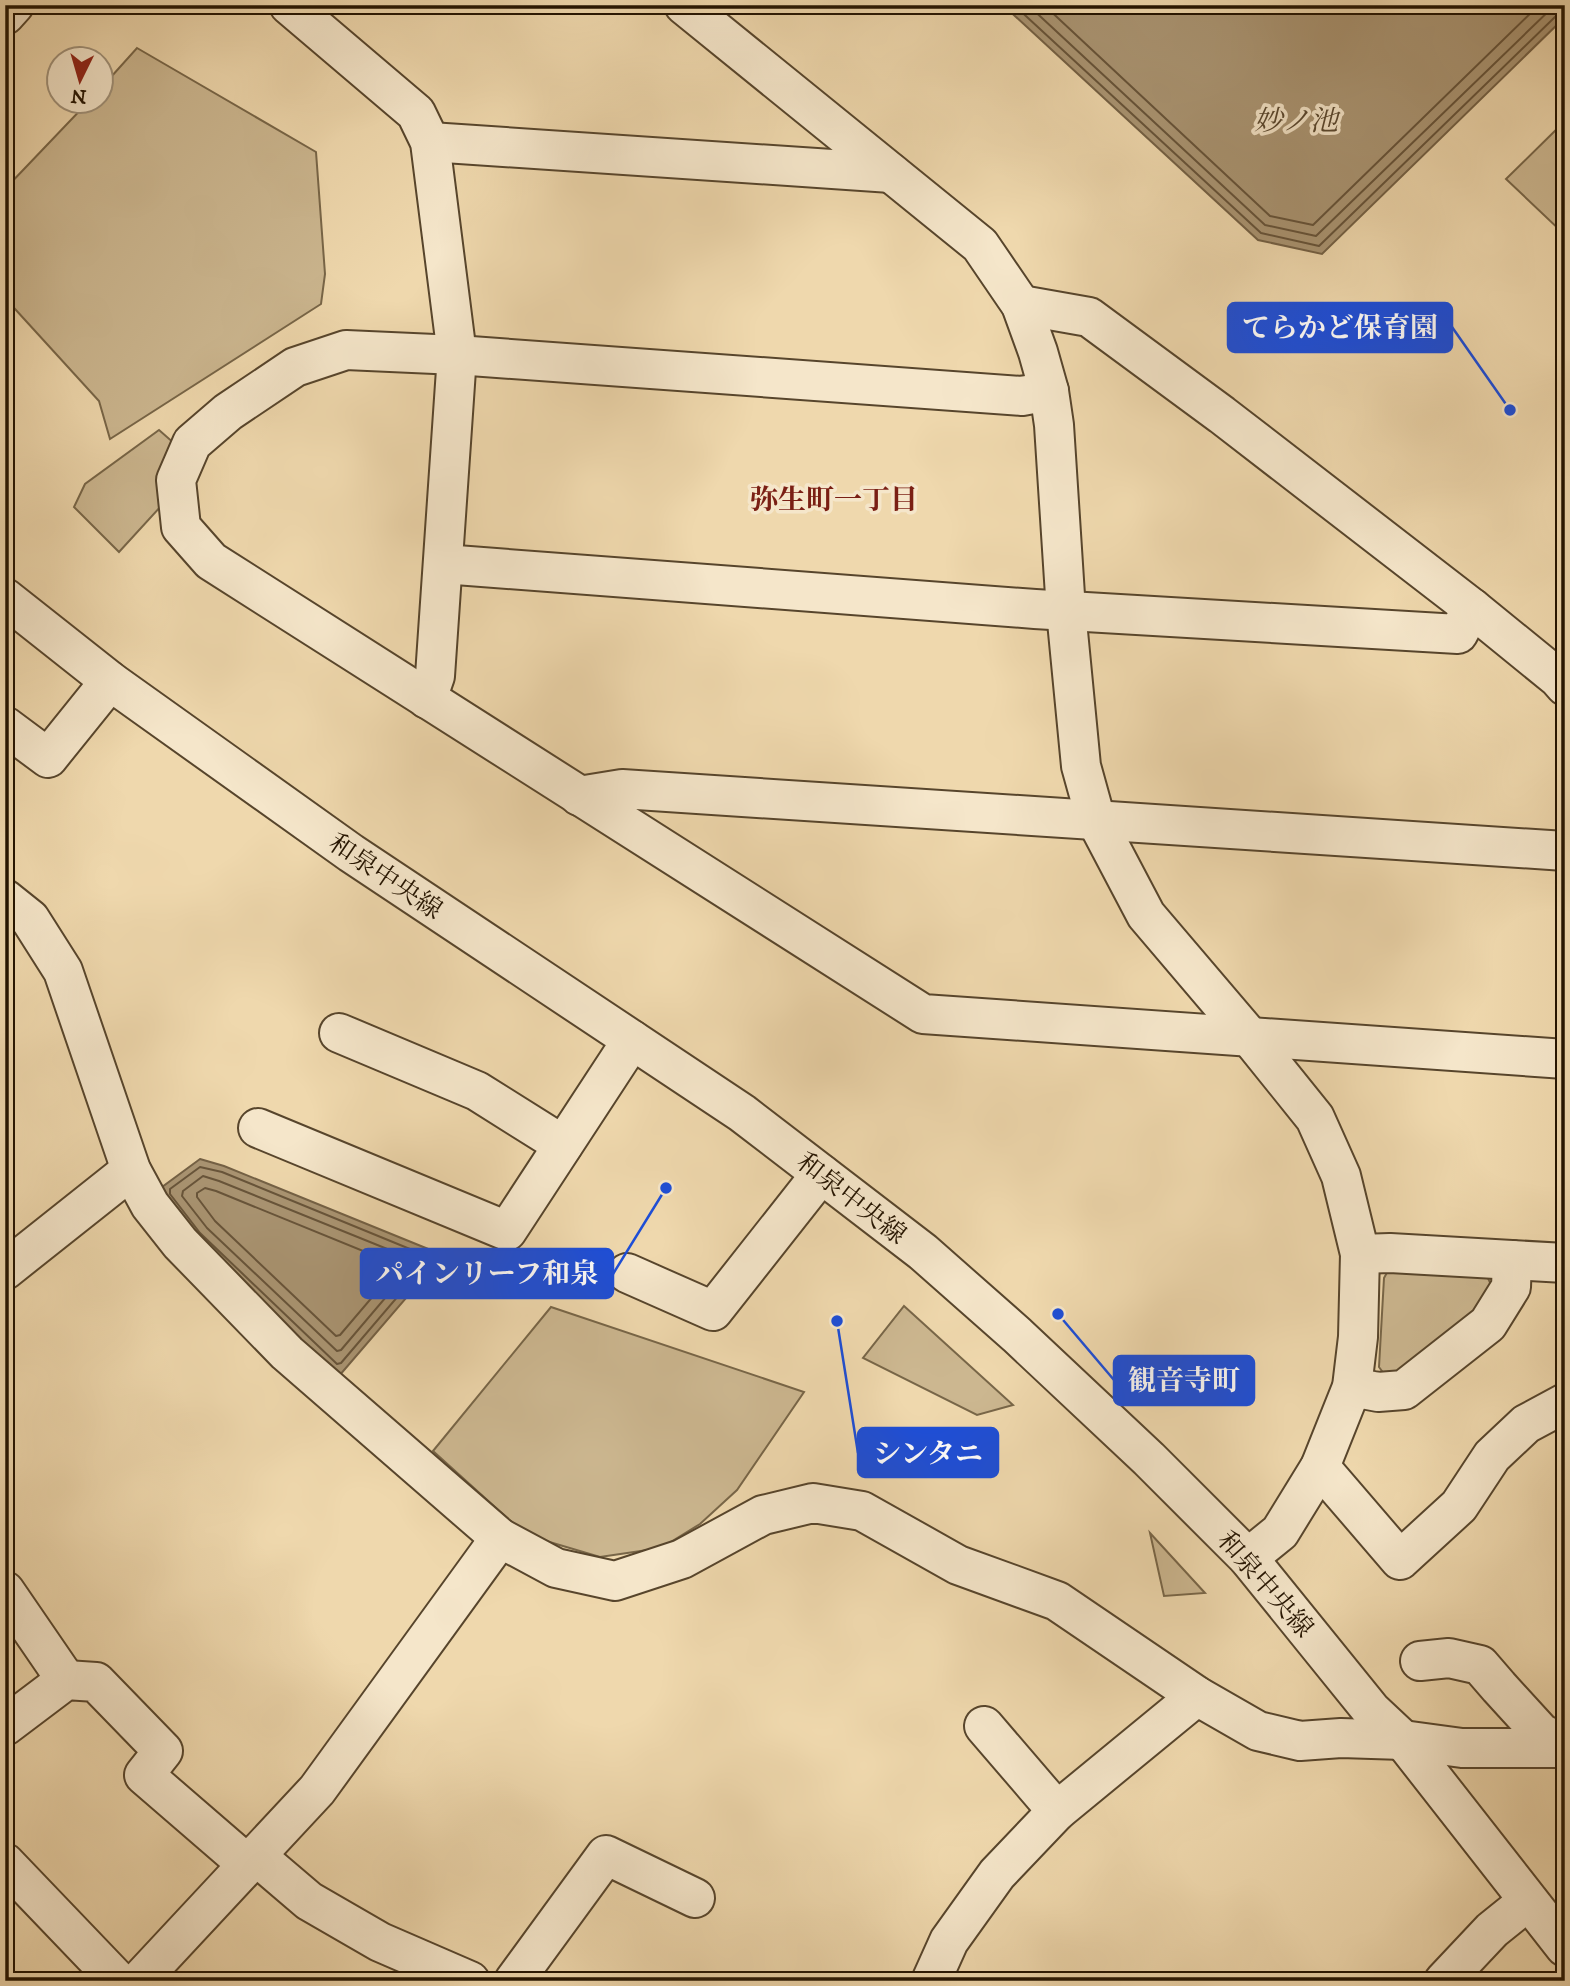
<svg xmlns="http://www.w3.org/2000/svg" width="1570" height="1986" font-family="'IM FELL DW Pica','Noto Serif JP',serif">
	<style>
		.green { fill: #ccb790; stroke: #786648; stroke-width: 2 }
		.water { fill: #aa9573; stroke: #746145; stroke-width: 2 }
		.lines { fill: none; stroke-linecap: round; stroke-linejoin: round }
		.shore { stroke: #67543a; stroke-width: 2 }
		.minor-casing { stroke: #57452c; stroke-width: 42 }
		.minor { stroke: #f5e6ca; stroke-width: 38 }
		.labels { text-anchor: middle; stroke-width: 7; stroke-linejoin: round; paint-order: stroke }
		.street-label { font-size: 26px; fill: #241401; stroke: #f5e6ca }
		.water-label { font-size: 28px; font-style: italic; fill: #5a482f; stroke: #f5e6ca }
		.neighbourhood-label { font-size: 28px; font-weight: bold; fill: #7a1f14; stroke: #f5e6ca }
		.leader { fill: none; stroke: #1d4ed8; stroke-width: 2.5 }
		.callout-dot { fill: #1d4ed8; stroke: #f5e6ca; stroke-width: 2.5 }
		.callout { fill: #1d4ed8; stroke: #1d4ed8; stroke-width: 2.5 }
		.callout-label { font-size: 28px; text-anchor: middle; font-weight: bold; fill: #fff }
	</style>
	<rect width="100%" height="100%" fill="#efd8ad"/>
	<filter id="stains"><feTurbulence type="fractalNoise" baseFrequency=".00286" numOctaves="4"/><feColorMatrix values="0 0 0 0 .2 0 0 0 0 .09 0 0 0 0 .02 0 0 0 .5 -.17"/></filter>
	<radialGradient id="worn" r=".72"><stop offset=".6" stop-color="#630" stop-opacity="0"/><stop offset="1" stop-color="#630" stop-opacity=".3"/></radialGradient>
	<g class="green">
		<polygon points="137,48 316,152 325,274 321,304 110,439 99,401 5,298 5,189 88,102 102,102 102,87"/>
		<polygon points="1565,121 1565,235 1506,179"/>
		<polygon points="159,430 175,444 162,505 119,552 74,507 85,484"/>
		<polygon points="1389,1269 1487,1276 1493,1289 1454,1339 1387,1378 1379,1367 1384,1278"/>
		<polygon points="904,1306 1013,1405 977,1415 863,1358"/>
		<polygon points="551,1307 804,1392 737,1490 700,1524 661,1548 600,1557 526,1535 433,1451"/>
		<polygon points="1150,1533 1205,1593 1164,1596"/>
	</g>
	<g class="water">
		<polygon points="1003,5 1565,5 1565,17 1322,254 1258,240"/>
		<polygon points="200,1159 224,1166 443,1255 339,1376 195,1238 158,1190"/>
	</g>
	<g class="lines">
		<g class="shore">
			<polyline points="1014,5 1261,233 1319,246 1557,15 1565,12"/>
			<polyline points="1028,5 1265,225 1316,236 1555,5"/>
			<polyline points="1044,5 1270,216 1313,225 1539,5"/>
			<polygon points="200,1167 222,1172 427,1256 428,1261 341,1363 337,1364 200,1233 170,1194 170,1189"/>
			<polygon points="203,1176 219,1181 412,1259 414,1264 341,1350 337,1351 207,1228 182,1196 183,1191"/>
			<polygon points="205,1188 216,1191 395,1264 397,1268 340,1335 336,1336 215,1221 197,1197 197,1193"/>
		</g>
		<defs>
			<g id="minor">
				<polyline points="289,5 416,113 430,142 457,355 435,676 427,699"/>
				<polyline points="684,5 980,245 1021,305 1038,352 1049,391 1054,425 1066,611 1081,766 1096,820 1146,915 1249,1036 1315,1118 1341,1176 1360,1254 1358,1337 1352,1387 1320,1467 1280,1532 1248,1558"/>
				<polyline points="5,15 14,5"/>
				<polyline points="430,142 891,173"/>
				<polyline points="1021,305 1089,317 1222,415 1472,608 1558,678 1565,686"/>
				<polyline points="1049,391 1022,396 457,355 346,350 295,367 228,412 192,443 176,480 181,527 211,561 923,1014 1565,1059"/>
				<polyline points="443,564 1035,609 1458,634 1472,608"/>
				<polyline points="5,598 110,681 351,853 742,1113 923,1252 1017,1335 1149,1459 1248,1558 1371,1710 1403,1740 1565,1947"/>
				<polyline points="5,726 48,758 110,681"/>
				<polyline points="579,796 622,789 1565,851"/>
				<polyline points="5,899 30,919 63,971 131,1170 150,1205 180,1243 287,1353 500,1538"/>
				<polyline points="339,1033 477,1091 563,1145"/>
				<polyline points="258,1128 507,1231 632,1040"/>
				<polyline points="1360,1254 1390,1253 1565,1263"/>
				<polyline points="5,1270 131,1170"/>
				<polyline points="627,1273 713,1311 821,1174"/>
				<polyline points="1352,1387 1378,1392 1404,1390 1488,1324 1511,1287 1512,1260"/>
				<polyline points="1320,1467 1400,1560 1459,1506 1492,1456 1526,1424 1565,1403"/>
				<polyline points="5,1591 66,1680"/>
				<polyline points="1420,1661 1449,1658 1480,1665 1499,1687 1541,1733 1565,1745"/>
				<polyline points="5,1726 66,1680 96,1682 163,1751 144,1775 247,1864"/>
				<polyline points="984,1726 1057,1811"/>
				<polyline points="255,1855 309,1901 380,1942 470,1981"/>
				<polyline points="5,1863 118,1981"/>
				<polyline points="139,1981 317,1790 500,1538 556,1568 615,1581 682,1559 763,1515 813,1503 862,1511 958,1565 1057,1601 1197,1696 1258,1731 1300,1741 1341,1738 1403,1740 1462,1748 1565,1748"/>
				<polyline points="514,1981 606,1855 695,1898"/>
				<polyline points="931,1981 949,1941 997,1874 1057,1811 1197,1696"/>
				<polyline points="1444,1981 1492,1930 1528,1901"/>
			</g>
		</defs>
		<use href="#minor" class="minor-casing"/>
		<use href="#minor" class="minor"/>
	</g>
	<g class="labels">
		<g class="street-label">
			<text transform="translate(386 876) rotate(34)" y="9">和泉中央線</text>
			<text transform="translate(852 1198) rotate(38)" y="9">和泉中央線</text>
			<text transform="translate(1266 1584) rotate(49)" y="9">和泉中央線</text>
		</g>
		<g class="water-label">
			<text x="1296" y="130">妙ノ池</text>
		</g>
		<g class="neighbourhood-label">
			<text x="834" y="509">弥生町一丁目</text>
		</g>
	</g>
	<path class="leader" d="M1510 410L1452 327M666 1188L613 1274M1058 1314L1114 1380M837 1321L858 1453"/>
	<g class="callout-dot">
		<circle cx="1510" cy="410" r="7"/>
		<circle cx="666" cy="1188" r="7"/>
		<circle cx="1058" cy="1314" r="7"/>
		<circle cx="837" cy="1321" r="7"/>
	</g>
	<g class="callout">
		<rect x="1228" y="303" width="224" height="49" rx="7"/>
		<rect x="361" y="1249" width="252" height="49" rx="7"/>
		<rect x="1114" y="1356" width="140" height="49" rx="7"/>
		<rect x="858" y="1428" width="140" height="49" rx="7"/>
	</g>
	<g class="callout-label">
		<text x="1340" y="337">てらかど保育園</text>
		<text x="487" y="1283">パインリーフ和泉</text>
		<text x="1184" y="1390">観音寺町</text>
		<text x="928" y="1463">シンタニ</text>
	</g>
	<rect width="1570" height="1986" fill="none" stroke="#efd8ad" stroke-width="28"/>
	<rect x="7" y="7" width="1556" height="1972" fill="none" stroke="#241401" stroke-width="3.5"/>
	<rect x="14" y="14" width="1542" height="1958" fill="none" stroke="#241401" stroke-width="2"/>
	<g transform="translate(80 80) rotate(185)"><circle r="33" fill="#f5e6ca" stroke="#a1927a" stroke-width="2"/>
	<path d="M0-5L12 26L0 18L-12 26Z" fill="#8f2418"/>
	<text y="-10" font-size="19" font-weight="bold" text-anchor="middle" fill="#241401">N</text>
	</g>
	<rect width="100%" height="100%" filter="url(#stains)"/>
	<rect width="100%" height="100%" fill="url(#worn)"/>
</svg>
